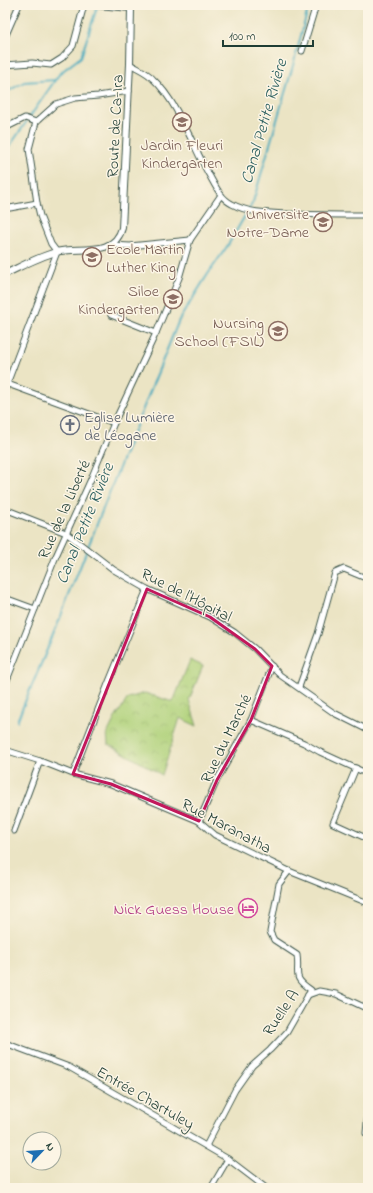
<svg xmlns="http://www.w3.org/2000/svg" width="373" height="1193" font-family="'Indie Flower',sans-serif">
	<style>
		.park { fill: url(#park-crowns); stroke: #678756 }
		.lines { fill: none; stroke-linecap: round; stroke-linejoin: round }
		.stream { stroke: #40aabf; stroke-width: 2 }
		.minor-casing { stroke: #3e564a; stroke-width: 7 }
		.tertiary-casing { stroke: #3e564a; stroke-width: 8 }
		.minor { stroke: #fff; stroke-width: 5 }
		.tertiary { stroke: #fff; stroke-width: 6 }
		.marked { fill: none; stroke: #c2185b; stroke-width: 3; stroke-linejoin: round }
		.labels { text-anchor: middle; stroke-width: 3; stroke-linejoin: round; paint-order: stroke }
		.street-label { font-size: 16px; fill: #1f3d34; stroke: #fcf5e5 }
		.education-label { font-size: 16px; fill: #785e54; stroke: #fcf5e5; text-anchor: end }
		.worship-label { font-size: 16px; fill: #5b616d; stroke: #fcf5e5; text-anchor: start }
		.hotel-label { font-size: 16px; fill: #b23c85; stroke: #fcf5e5; text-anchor: end }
		.water-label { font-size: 17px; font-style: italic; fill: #295e5e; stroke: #fcf5e5 }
	</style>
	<defs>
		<pattern id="park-crowns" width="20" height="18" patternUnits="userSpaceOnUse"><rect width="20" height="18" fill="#afd179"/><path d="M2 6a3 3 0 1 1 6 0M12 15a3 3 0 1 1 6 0" fill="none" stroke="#96b469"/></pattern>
	</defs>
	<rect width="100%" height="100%" fill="#fcf5e5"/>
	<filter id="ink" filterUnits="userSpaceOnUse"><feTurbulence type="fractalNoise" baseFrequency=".025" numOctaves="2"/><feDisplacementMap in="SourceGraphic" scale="8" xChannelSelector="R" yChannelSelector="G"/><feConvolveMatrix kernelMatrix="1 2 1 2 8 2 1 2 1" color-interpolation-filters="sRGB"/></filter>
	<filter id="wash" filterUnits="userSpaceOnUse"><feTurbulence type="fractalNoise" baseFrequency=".012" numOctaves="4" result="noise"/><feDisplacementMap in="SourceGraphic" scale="16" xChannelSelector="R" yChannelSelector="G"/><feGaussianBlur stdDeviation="0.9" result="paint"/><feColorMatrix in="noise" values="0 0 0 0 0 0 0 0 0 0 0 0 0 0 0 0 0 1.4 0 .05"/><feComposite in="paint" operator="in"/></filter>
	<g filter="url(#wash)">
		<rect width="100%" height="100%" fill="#ebe4c4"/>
		<polygon class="park" points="190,660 203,666 189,700 197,726 180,718 162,775 108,744 107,734 115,718 128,698 145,693 173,702"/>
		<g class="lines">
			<g class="stream">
				<polyline points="5,93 24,82 55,80"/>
				<polyline points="5,153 60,73 81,57 97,7"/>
				<polyline points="17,721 57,626 117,473 179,320 208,274 228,245 253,202 294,62 309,5"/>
			</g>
		</g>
	</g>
	<g filter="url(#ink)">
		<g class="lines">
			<defs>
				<g id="minor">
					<polyline points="5,37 19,5"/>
					<polyline points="302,51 316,5"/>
					<path d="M130,64C138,69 147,72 153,79C177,101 192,144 208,173C215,185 220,198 232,204C250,214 272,213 292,214C317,215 343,215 368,215"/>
					<polyline points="5,65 32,63 51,65 62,58 73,46 84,5"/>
					<polyline points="5,128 25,118 36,122"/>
					<polyline points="10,208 37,203"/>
					<polyline points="112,245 130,246 190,240"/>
					<polyline points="111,315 156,333"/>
					<polyline points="5,383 114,423"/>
					<polyline points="5,389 57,252 51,244 40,216 37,203 29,149 36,122 56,104 75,98 98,96 129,91"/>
					<polyline points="5,509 66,533 114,570 147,589 210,617 234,632 255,649 280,675 334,713 368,730"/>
					<polyline points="5,598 35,609"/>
					<polyline points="5,685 56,556 91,479 114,423 156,333 179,278 190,240 221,195"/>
					<polyline points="299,687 318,634 335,573 344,569 368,579"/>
					<polyline points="251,720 304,743 320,752 368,774"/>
					<polyline points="5,750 40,761 73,774 111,784 199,821 215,835 289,871 368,903"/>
					<polyline points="356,768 333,823 368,839"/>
					<polyline points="73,774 108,684 147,589"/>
					<polyline points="199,821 217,780 251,720 272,666"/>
					<polyline points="14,831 40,761"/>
					<polyline points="308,995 319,991 336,994 368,1009"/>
					<polyline points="5,1043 69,1067 228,1159 266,1188"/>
					<polyline points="366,1133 368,1112"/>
					<path d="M206,1146L235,1090L252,1066L270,1050L287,1032L311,990C291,977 300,974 297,955L274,940L270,932L279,884L289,871"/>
					<polyline points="211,1188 228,1159"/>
				</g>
				<path id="tertiary" d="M5,274C22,266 38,257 56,252C79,246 114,258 122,228L130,64L131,8L98,5"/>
			</defs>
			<use href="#minor" class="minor-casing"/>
			<use href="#tertiary" class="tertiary-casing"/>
			<use href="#minor" class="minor"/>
			<use href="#tertiary" class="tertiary"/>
		</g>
	</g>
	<path class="marked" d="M147,589L210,617L255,649L272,666L251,720L217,780L199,821L111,784L73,774Z"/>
	<defs>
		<symbol id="school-ring" viewBox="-11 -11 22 22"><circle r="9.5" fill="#fcf5e5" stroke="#8d6e63" stroke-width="1.5"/><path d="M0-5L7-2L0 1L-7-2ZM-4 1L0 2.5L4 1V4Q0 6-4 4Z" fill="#8d6e63"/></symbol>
		<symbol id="university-ring" viewBox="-11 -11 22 22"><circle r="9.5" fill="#fcf5e5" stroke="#8d6e63" stroke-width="1.5"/><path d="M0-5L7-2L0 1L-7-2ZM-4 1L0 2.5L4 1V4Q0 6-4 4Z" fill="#8d6e63"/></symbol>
		<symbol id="church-ring" viewBox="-11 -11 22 22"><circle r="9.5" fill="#fcf5e5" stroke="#6b7280" stroke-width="1.5"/><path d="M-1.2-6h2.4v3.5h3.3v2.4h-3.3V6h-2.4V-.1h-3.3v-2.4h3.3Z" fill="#6b7280"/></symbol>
		<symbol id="hotel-ring" viewBox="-11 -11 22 22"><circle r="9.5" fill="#fcf5e5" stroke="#d1479c" stroke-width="1.5"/><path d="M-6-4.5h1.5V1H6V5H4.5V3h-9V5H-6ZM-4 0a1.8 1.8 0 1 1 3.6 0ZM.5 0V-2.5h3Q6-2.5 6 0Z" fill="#d1479c"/></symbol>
	</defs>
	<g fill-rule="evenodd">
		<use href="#school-ring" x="171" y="111" width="22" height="22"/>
		<use href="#university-ring" x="312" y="211" width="22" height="22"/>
		<use href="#school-ring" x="81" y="246" width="22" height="22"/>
		<use href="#school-ring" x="162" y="288" width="22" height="22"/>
		<use href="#school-ring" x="267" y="320" width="22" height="22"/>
		<use href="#church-ring" x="59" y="414" width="22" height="22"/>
		<use href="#hotel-ring" x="237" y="897" width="22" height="22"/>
	</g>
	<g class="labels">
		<g class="street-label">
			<text transform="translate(114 126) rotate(-87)" y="6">Route de Ca-Ira</text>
			<text transform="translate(63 509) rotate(-66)" y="6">Rue de la Liberté</text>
			<text transform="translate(187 594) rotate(27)" y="6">Rue de l'Hôpital</text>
			<text transform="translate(225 738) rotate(-64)" y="6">Rue du Marché</text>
			<text transform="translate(227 825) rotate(28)" y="6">Rue Maranatha</text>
			<text transform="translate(280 1012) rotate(-56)" y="6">Ruelle A</text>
			<text transform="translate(146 1097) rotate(30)" y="6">Entrée Chartuley</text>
		</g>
		<g class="education-label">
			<text x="182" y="150" text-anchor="middle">Jardin Fleuri<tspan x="182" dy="18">Kindergarten</tspan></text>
			<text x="309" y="219">Universite<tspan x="309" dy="18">Notre-Dame</tspan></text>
			<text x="106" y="254" text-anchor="start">Ecole Martin<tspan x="106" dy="18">Luther King</tspan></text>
			<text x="159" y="296">Siloe<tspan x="159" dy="18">Kindergarten</tspan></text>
			<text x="264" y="328">Nursing<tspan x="264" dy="18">School (FSIL)</tspan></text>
		</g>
		<g class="worship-label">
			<text x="84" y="422">Eglise Lumière<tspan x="84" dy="18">de Léogane</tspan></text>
		</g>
		<g class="hotel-label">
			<text x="234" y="914">Nick Guess House</text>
		</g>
		<g class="water-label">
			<text transform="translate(263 121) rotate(-74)" y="6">Canal Petite Rivière</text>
			<text transform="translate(84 523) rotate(-68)" y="6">Canal Petite Rivière</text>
		</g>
	</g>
	<rect width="373" height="1193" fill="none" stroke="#fcf5e5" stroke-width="20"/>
	<g transform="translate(42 1151) rotate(65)"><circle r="19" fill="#fcf5e5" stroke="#a4ab9e"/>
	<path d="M0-3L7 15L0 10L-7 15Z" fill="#1f6fb2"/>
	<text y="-6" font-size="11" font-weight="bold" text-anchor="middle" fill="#1f3d34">N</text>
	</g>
	<path d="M223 40v6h90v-6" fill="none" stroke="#1f3d34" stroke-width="2"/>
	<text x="229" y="40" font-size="12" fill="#1f3d34" stroke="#fcf5e5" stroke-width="3" paint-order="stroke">100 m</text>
</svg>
